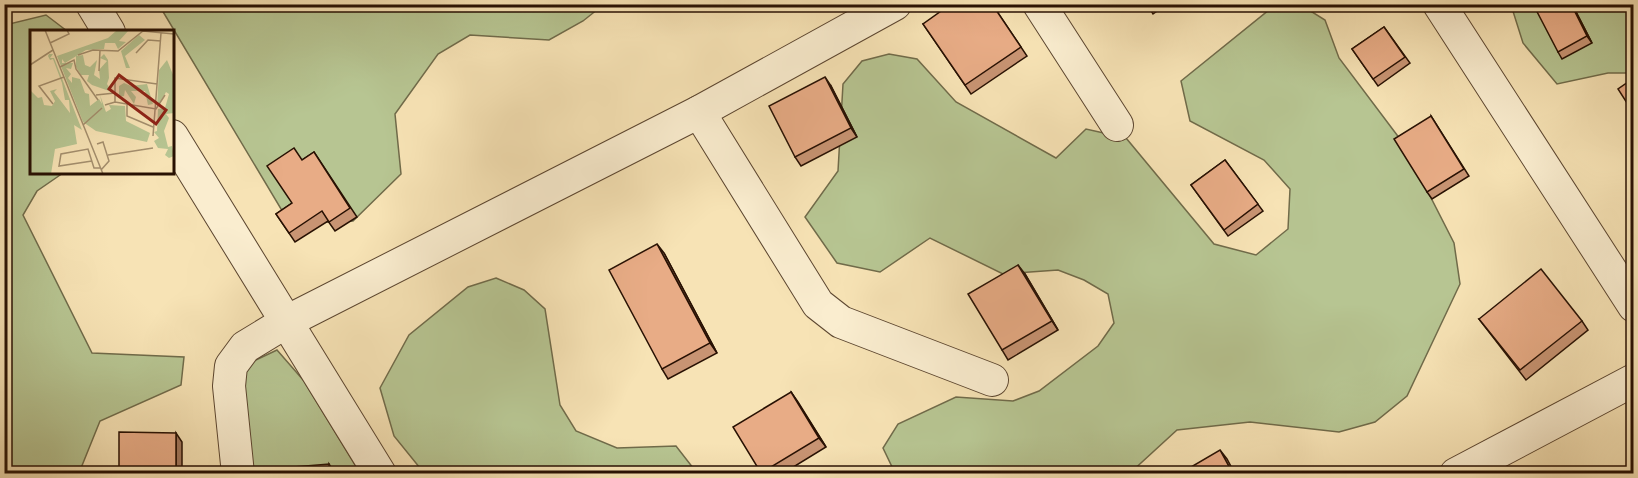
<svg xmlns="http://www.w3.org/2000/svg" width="1638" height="478" font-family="'EB Garamond',serif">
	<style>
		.green { fill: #b7c592; stroke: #706b4a; stroke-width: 1.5 }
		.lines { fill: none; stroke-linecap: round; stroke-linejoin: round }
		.minor-casing { stroke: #5c4630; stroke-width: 34 }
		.minor { stroke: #faedcf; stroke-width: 32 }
		.wall { fill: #c89473; stroke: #281103; stroke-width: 1.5 }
		.shaded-wall { fill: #a2785e; stroke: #281103; stroke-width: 1.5 }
		.building { fill: #e8ac86; stroke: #281103; stroke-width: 1.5 }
		.inset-road { fill: none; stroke: #a48f6e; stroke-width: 1.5 }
		.view { fill: #8f2418; fill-opacity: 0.15; stroke: #8f2418; stroke-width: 3 }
		.inset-edge { fill: none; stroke: #281103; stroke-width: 3 }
	</style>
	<rect width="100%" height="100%" fill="#f7e3b5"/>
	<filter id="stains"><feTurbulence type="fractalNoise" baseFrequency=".00333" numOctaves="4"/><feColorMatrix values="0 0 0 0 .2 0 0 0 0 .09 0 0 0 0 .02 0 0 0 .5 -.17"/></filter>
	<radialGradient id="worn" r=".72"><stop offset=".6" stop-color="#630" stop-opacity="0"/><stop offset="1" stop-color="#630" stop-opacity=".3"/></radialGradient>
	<g class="green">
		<polygon points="167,4 603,5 583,21 549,40 470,35 438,54 395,114 401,174 353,221 290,224 162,10"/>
		<polygon points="1275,5 1301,5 1325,20 1339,58 1403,143 1454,243 1460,284 1407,396 1375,422 1339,432 1250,422 1177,430 1130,473 895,473 883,448 898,424 956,397 1013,401 1039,391 1098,346 1114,323 1108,294 1084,280 1058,270 1003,274 930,238 880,272 837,263 805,217 838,171 843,84 862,61 889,54 917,59 956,102 1056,158 1086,129 1126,138 1214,244 1256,255 1288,229 1290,189 1264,160 1190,121 1181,81"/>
		<polygon points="1511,5 1633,5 1633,73 1608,73 1557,84 1523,43"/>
		<polygon points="46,15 67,31 32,32 32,172 63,173 37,191 23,215 92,353 184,357 181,385 100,421 79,473 5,473 5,25"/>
		<polygon points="496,278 524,290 545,309 560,405 576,431 617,448 676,446 697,473 424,473 394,436 380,388 409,335 468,287"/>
		<polygon points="277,350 304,381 360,473 250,473 241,367"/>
	</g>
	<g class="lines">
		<defs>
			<g id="minor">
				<polyline points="92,4 109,32"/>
				<polyline points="1039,4 1117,125"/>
				<polyline points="1439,4 1634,306"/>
				<polyline points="699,112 818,304 841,322 992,380"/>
				<polyline points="172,136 380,474"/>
				<polyline points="238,474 229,386 231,366 245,347 286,322 699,112 895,4"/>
				<polyline points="1456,474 1634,380"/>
			</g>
		</defs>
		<use href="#minor" class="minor-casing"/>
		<use href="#minor" class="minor"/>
	</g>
	<g class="wall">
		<polygon points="735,4 751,4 739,10"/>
		<polygon points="772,4 781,4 774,8"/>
		<polygon points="992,4 1027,56 971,94 923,24"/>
		<polygon points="1147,4 1167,4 1153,14"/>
		<polygon points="1572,4 1592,43 1562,59 1558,52"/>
		<polygon points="1384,27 1410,63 1378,86 1352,49"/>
		<polygon points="831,86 857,137 801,166 795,157"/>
		<polygon points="1431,116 1469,176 1432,199 1427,192"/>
		<polygon points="314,152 357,217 335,231 328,221 295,242 276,214 292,203 302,160"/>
		<polygon points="1225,160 1263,211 1228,236 1191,185"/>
		<polygon points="664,253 717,353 668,379 662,369"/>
		<polygon points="1025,274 1058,330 1008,360 1002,350"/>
		<polygon points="1479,319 1582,321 1588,330 1526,380"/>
		<polygon points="791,392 826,447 782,474 761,474"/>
	</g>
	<g class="shaded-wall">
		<polygon points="1571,4 1572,4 1592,43 1587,36"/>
		<polygon points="825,77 831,86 857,137 851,128"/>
		<polygon points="657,244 664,253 717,353 710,343"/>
		<polygon points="1018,265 1025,274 1058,330 1052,321"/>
		<polygon points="791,392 798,402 826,447 819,438"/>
		<polygon points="176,433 182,442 182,474 176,474"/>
		<polygon points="1220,450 1227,459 1235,474 1233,474"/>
		<polygon points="329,464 333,470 334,474 329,474"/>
	</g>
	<g class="building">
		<polygon points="951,4 992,4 1021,47 965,85 923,24"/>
		<polygon points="1533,4 1571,4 1587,36 1558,52"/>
		<polygon points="1384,27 1405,57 1373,79 1352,49"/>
		<polygon points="825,77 851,128 795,157 769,106"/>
		<polygon points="1634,78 1634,114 1618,89"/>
		<polygon points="1431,116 1464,169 1427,192 1394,139"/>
		<polygon points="294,148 302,160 314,152 350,208 329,222 322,211 289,233 276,214 292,203 267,166"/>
		<polygon points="1225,160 1258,204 1224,230 1191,185"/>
		<polygon points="657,244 710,343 662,369 609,270"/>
		<polygon points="1018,265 1052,321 1002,350 968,294"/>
		<polygon points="1541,269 1582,321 1520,370 1479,319"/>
		<polygon points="791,392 819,438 761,473 733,427"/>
		<polygon points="119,432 176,433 176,474 119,474"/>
		<polygon points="1220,450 1233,474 1179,474"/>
		<polygon points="329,464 329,474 271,474 270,469"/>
	</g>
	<g transform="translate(30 30)">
		<rect width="144" height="144" fill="#f7e3b5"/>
		<path d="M79,0H99L89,11L96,12L88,19L85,13H75L74,19L56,20L35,33L32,29V33H43L41,39L36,38L41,44L38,48L42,53V47L50,49L55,63L59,64L60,76L69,69L72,74L70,65L76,82L81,79L79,75L95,76L96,91L120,103L117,112L66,101L53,92L27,26L78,8L86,1ZM109,5L115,10L95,26L100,38H96L91,21ZM19,24H23L20,28H24L52,100L44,95L47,114L25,119L21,144H0V60L8,68L12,67L14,75L22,76L25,71L20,61L27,59L24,62L40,83L39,70H35L32,53L23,29L20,30L18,26ZM74,24L78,30L79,48L77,54L82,62L62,55L57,51L59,45H51L46,37V26L53,25L55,35L60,37L67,30L64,45L70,49L69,40L77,31L70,28ZM137,30L144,47V83L136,84L139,88L134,101L138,117L142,116L144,126L139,128L135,125L138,119L128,118L124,111L129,108L124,102L127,101L128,79L135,78L139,64L136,62L127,78L129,40ZM94,53L101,56L117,54L123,74L118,75L115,61H101L106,67L104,74L95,60L94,66L89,67V56Z" fill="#b7c592"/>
		<path class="inset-road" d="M15,0L73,144M20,13L39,4L37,0M106,23L118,10L131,11M48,25L63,20L88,21L113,1L144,4M0,35L23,20M30,37L44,30L46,39L68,70M69,41L70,20M66,65L85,63M85,72V48L127,54M23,74L9,56L34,47M97,74V86L123,97M75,75L85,72L126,79L135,65M53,95L72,78M123,106L131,3M67,114L73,112L79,131L71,140M78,125L123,118M62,131L29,136L31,124L58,119L64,138H71"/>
		<path class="view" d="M89,45L136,80L126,94L79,59Z"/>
		<rect width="144" height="144" class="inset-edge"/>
	</g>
	<rect width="1638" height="478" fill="none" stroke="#f7e3b5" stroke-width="24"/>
	<rect x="6" y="6" width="1626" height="466" fill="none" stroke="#281103" stroke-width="3"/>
	<rect x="12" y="12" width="1614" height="454" fill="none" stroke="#281103" stroke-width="1.5"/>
	<rect width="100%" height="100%" filter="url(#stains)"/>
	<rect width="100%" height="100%" fill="url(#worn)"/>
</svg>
